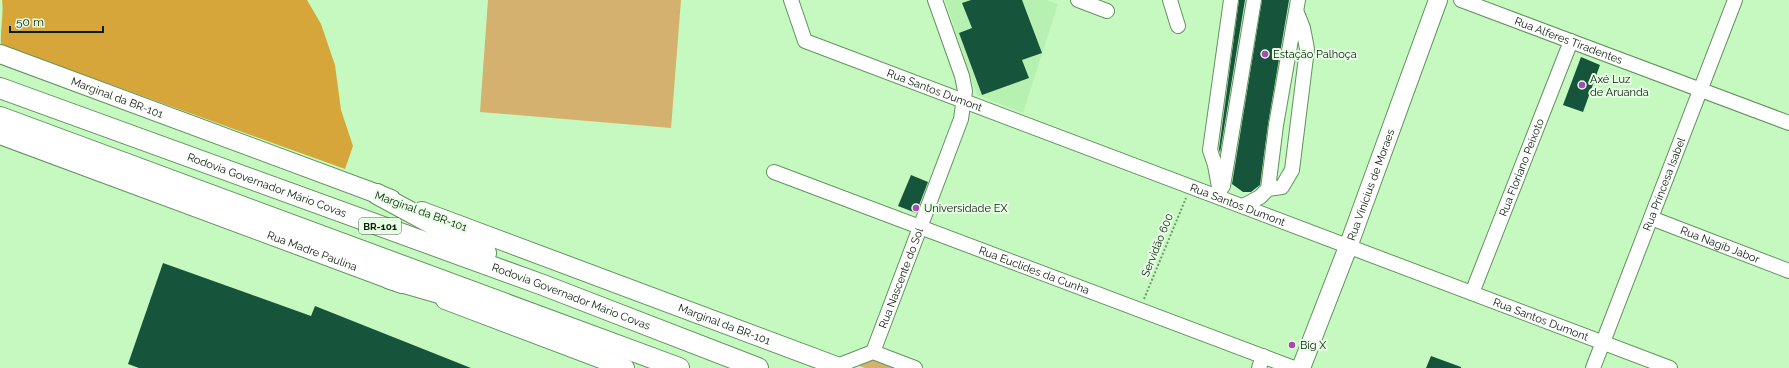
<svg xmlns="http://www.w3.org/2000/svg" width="1789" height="368" font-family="Raleway,sans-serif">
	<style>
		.built { fill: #b6f1b1 }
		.green { fill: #d4b16e }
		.forest { fill: #d7a63b }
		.building { fill: #17543c }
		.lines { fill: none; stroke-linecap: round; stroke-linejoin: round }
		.minor-casing { stroke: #62935e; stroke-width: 16 }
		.major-casing { stroke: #62935e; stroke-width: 20 }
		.highway-casing { stroke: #62935e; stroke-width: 22 }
		.path { stroke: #72986f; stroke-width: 2; stroke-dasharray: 2 2; stroke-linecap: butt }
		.minor { stroke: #fff; stroke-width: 14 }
		.major { stroke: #fff; stroke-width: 18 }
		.highway { stroke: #fff; stroke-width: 20 }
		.poi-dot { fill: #a74ab4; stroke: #e8fde6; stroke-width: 1.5 }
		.labels { text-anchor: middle; stroke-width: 4; stroke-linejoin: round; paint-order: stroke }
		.shield { fill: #e8fde6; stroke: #4d614b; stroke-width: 1 }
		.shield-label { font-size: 10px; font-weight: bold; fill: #0a1e09 }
		.street-label { font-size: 11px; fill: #0a1e09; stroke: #e8fde6 }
		.poi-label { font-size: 11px; fill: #0a1e09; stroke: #e8fde6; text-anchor: start }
	</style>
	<rect width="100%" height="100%" fill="#c5f9c0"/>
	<polygon class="built" points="945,0 1047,0 1058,4 1023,113 977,95"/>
	<g class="green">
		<polygon points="488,0 681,0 671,128 480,112"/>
		<polygon points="876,357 905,368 865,368 854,364"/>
	</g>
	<path class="forest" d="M2,0H307L321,24L335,65L341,110L353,146L345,169L1,45C0,30 4,15 2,0Z"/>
	<g class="building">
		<polygon points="971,0 1022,0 1042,53 1022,60 1029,78 982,95 959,33 972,28 962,3"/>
		<polygon points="1239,0 1245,0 1220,153 1219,149"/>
		<polygon points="1262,0 1289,0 1268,124 1260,185 1251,192 1243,192 1232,184"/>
		<polygon points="1581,57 1600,65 1583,112 1563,105"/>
		<polygon points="911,175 928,182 916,213 898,206"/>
		<polygon points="163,263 311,316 315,306 471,368 139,368 128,364"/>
		<polygon points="1431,356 1461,367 1461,368 1426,368"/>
	</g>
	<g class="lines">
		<defs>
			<g id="minor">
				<path id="s1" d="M791,0L805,41L1670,368"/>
				<polyline points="1078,0 1107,11"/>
				<polyline points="1170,0 1178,26"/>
				<path id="s2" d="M1461,0L1789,123"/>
				<path id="s3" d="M774,172L1294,368"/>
				<polyline points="1223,186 1254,0"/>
				<polyline points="1268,189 1282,187 1292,170 1307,49 1303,28 1297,13"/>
				<polyline points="1221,198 1215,165 1210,150 1231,0"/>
				<polyline points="1243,206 1260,197 1268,189 1276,125 1298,0"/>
				<path id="s4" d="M1651,218L1789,271"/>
				<path id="s5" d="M1472,293L1571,41"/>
				<path id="s6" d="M873,352L961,119L965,91L962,76L935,0"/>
				<polyline points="837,366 873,352 915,368"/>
				<polyline points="1259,368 1263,356"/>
				<path id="s7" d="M1593,368L1735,0"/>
			</g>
			<g id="major">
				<path id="s8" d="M0,54L391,199"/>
				<path id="s9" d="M0,135L402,284"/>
				<path id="s10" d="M422,211L842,368"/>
				<polyline points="445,300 625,368"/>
				<path id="s11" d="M1301,368L1348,247L1438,0"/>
			</g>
			<g id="highway">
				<path id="s12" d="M0,88L543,285L758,368"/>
				<polyline points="0,117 679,368"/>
				<polyline points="377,194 486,253"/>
				<polyline points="390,279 463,300"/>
			</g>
		</defs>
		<use href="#minor" class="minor-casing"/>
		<use href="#major" class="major-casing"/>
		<use href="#highway" class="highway-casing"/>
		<polyline class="path" points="1144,299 1186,198"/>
		<use href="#minor" class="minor"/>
		<use href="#major" class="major"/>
		<use href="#highway" class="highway"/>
	</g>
	<g class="poi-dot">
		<circle cx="1265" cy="54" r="4"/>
		<circle cx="1582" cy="85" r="4"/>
		<circle cx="916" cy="208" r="4"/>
		<circle cx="1292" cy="345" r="4"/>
	</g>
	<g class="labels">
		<rect class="shield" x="359" y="218" width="42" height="16" rx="3"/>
		<g class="shield-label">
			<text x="380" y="230">BR-101</text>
		</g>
		<g class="street-label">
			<text dy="4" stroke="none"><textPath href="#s2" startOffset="115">Rua Alferes Tiradentes</textPath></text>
			<text dy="4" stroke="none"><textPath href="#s1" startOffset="182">Rua Santos Dumont</textPath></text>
			<text dy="4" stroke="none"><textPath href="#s8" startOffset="125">Marginal da BR-101</textPath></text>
			<text dy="4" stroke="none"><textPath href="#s5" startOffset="135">Rua Floriano Peixoto</textPath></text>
			<text dy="4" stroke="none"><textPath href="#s11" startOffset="196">Rua Vinícius de Moraes</textPath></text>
			<text dy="4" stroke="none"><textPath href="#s7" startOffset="197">Rua Princesa Isabel</textPath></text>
			<text dy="4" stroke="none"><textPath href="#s12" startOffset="284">Rodovia Governador Mário Covas</textPath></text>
			<text dy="4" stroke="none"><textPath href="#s1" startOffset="506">Rua Santos Dumont</textPath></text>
			<text transform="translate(421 211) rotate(20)" y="4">Marginal da BR-101</text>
			<text transform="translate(1157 245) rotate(-68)" y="4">Servidão 600</text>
			<text dy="4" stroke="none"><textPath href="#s4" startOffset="74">Rua Nagib Jabor</textPath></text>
			<text dy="4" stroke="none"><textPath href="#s9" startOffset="333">Rua Madre Paulina</textPath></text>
			<text dy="4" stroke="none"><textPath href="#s3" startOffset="278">Rua Euclides da Cunha</textPath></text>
			<text dy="4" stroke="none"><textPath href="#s6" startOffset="79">Rua Nascente do Sol</textPath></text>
			<text dy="4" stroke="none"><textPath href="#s12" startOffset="608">Rodovia Governador Mário Covas</textPath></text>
			<text dy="4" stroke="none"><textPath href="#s1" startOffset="830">Rua Santos Dumont</textPath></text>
			<text dy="4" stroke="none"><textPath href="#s10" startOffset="323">Marginal da BR-101</textPath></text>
		</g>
		<g class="poi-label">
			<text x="1273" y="58">Estação Palhoça</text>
			<text x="1590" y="83">Axé Luz<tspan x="1590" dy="13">de Aruanda</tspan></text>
			<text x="924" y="212">Universidade EX</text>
			<text x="1300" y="349">Big X</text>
		</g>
	</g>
	<path d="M10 26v6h93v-6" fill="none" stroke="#0a1e09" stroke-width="2"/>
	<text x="16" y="26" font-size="12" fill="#0a1e09" stroke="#e8fde6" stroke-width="3" paint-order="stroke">50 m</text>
</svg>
